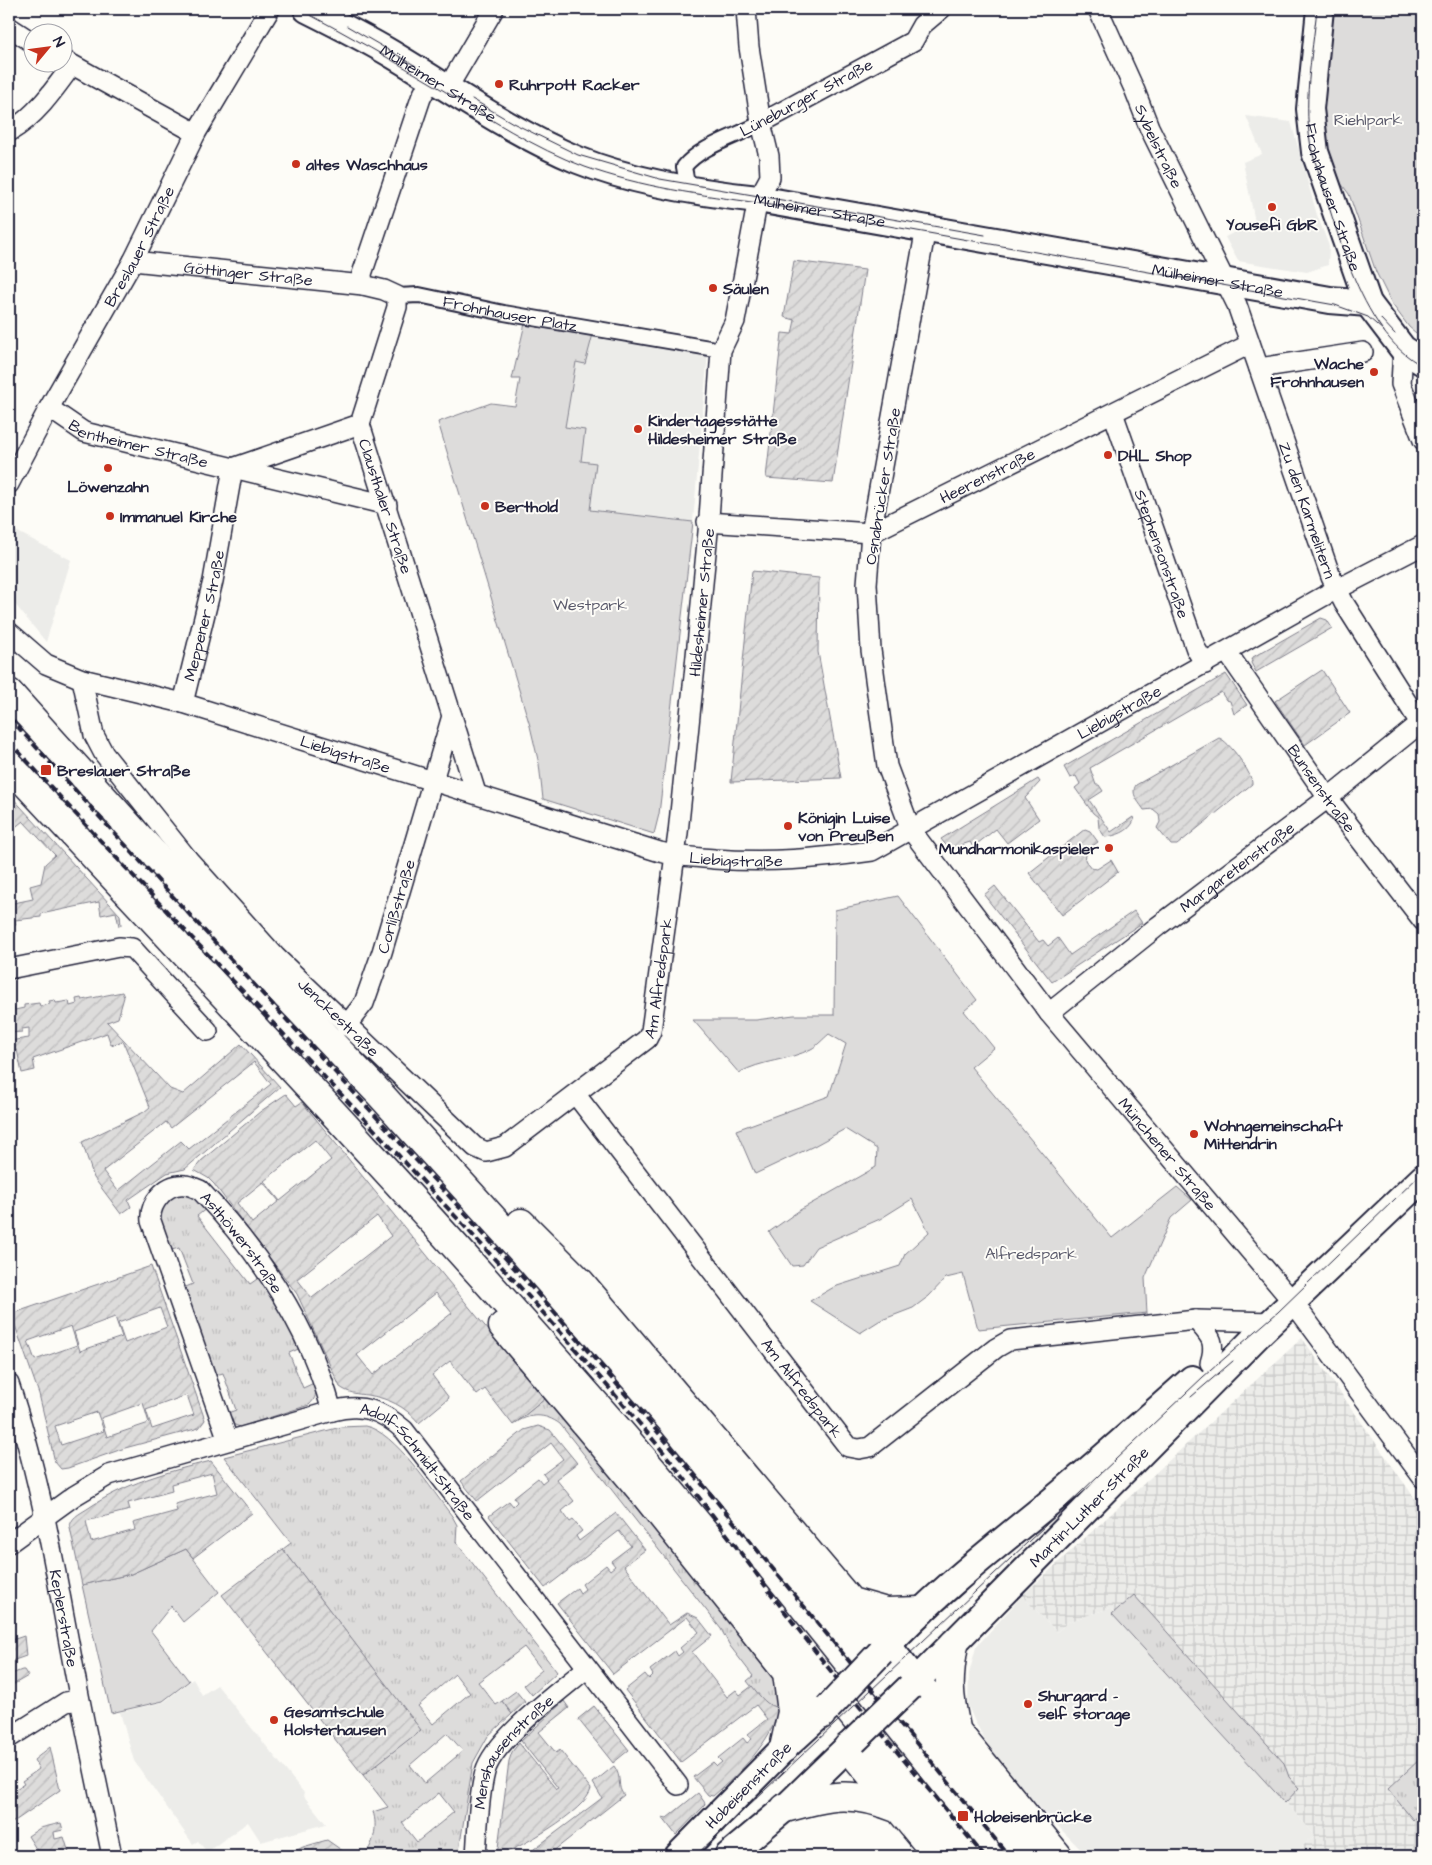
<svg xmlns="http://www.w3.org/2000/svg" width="1432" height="1865" font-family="'Architects Daughter',sans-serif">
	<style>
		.built { fill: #ecece9 }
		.industrial { fill: url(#industrial-grid) }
		.grass { fill: url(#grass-tufts); stroke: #807f8b; fill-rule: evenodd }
		.park { fill: #dddcdb; stroke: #807f8b }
		.garden { fill: url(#garden-furrows); stroke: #807f8b; fill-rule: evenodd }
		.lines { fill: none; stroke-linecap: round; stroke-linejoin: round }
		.pedestrian-casing { stroke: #22223b; stroke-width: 18 }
		.minor-casing { stroke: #22223b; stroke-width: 22 }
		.secondary-casing { stroke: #22223b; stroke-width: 30 }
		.motorway-casing { stroke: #22223b; stroke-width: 31 }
		.pedestrian { stroke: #fdfcf7; stroke-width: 14 }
		.minor { stroke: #fdfcf7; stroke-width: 19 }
		.secondary { stroke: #fdfcf7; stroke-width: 26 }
		.motorway { stroke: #fdfcf7; stroke-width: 28 }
		.tram { stroke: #22223b; stroke-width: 1 }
		.rail { stroke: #22223b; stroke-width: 4; stroke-dasharray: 8 4; stroke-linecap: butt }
		.secondary-bridge-casing { stroke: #22223b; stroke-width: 30; stroke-linecap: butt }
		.secondary-bridge { stroke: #fdfcf7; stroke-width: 26 }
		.poi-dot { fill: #c8321e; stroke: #fdfcf7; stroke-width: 2 }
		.labels { text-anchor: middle; stroke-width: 4; stroke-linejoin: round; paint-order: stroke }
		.street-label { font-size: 16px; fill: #22223b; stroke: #fdfcf7 }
		.poi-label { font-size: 16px; font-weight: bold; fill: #22223b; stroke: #fdfcf7; text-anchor: start }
		.park-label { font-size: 16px; fill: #5a5a6b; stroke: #fdfcf7 }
	</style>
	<defs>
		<pattern id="industrial-grid" width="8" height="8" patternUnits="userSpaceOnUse" patternTransform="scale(1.25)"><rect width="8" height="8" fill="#ecece9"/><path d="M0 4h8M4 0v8" fill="none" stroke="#cacac9"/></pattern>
		<pattern id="grass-tufts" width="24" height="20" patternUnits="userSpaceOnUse" patternTransform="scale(1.25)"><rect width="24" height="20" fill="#dddcdb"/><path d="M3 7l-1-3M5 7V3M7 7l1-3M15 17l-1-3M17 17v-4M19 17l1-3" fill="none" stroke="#bdbcbd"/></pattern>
		<pattern id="garden-furrows" width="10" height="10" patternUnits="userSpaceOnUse" patternTransform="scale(1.25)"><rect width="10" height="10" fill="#dddcdb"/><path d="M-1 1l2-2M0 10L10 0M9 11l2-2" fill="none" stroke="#bdbcbd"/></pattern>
	</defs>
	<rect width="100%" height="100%" fill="#fdfcf7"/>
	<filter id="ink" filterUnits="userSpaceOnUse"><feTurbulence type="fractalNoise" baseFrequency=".02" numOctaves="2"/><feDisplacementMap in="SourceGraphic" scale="10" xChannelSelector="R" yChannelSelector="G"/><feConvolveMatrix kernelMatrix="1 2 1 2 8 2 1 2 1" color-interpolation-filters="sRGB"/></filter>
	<g filter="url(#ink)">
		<path class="built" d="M1246,116L1291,122L1317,215L1329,246L1328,265L1307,272L1238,261L1225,237L1255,222L1243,162L1262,154Z
			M593,334L708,352L693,522L589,510L595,463L581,461L565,427L576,362L587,351Z
			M12,529L71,560L46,642L9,597V537Z
			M1022,1596L1057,1632L1068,1622L1110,1608L1315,1835L1292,1856H1087L1023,1790L990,1748L975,1722L968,1706L969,1674L976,1647Z
			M193,1679L202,1695L217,1685L304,1793L303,1795L326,1824L261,1842L248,1822L207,1852L198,1841L193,1844L134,1761L120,1712L164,1702Z"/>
		<path class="industrial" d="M1302,1338L1423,1510V1856H1292L1315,1835L1110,1608L1068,1622L1057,1632L1022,1596Z"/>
		<path class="grass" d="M192,1193L207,1208L197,1216L250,1284L260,1277L274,1296L301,1348L289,1353L303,1388L314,1383C317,1394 316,1398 309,1405L240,1427L227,1422L225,1414L236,1410L223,1373L212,1376L181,1289L193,1284L179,1248L168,1251L158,1209L168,1195Z
			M546,1398L614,1478L766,1665L774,1681L780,1708C765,1707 756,1692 747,1681L753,1676L730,1646L721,1629L560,1424C545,1413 529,1413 514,1424Z
			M365,1426C395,1431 433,1492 452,1516L457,1525L456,1542L557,1672L532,1695L524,1685L542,1670L524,1647L478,1682L496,1705L502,1701L512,1714L488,1736L473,1763L458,1856H436L431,1851L425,1856H362C374,1848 378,1825 373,1812L388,1807L363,1775L420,1730L283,1549L291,1543L224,1457L341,1427ZM455,1674L470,1693L433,1724L418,1706ZM447,1733L463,1751L425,1783L410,1765ZM439,1793L454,1812L417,1842L402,1823Z
			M1134,1595L1284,1763L1289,1777L1299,1788L1285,1803L1112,1614Z
			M1420,1759L1423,1809L1413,1820L1388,1789Z"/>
		<path class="park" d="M1322,9H1423V339L1409,327L1392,304L1376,272L1349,194L1316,150Z
			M526,319L593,334L585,364L576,362L565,427L585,430L581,461L596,463L590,510L693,522L659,814L654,834L543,799L539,764L530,726L438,422L491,403L515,406L520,379H512Z
			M898,896L977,1000L964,1011L994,1048L971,1067L1112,1238L1177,1187L1192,1200L1171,1218L1145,1278L1147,1313L978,1329L963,1274L946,1278L929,1296L913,1308L879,1321L860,1333L810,1301L834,1287L900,1266L905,1254L929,1232L912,1199L880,1219L816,1247L803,1265L792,1266L769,1232L800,1210L876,1167L877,1149L845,1129L814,1146L755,1174L736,1130L829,1096L846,1044L829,1034C823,1039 817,1046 811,1049C788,1061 761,1060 739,1073L693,1020H756L794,1015H834L835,910Z
			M186,1549L219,1592L183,1622L171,1606L151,1631L189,1681L163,1701L111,1713L82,1585L131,1574Z"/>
		<path class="garden" d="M794,261L865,270L833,483L766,478L782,333L792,334L795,320L784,317Z
			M752,571L819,578L818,652L841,778L731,782Z
			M1321,618L1327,620L1332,628L1256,672L1251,663L1253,657Z
			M1322,670L1350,713L1305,745L1275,701Z
			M1226,674L1247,705L1234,714L1230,701L1226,700L1221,692L1090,768L1096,785H1099L1103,791L1089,800L1111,832L1133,817L1134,820C1130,832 1115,836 1105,837L1099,828L1098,817L1093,813L1075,788L1080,784L1076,776L1070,778L1064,767Z
			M1219,738C1228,740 1253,774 1252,784L1177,845H1171L1157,828L1160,822L1159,814L1153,809L1144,810C1139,802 1130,794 1136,785Z
			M1038,779L1040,782L1025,798L1039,819L1007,843L996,829L973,847L970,842L949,849L941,839Z
			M9,794L120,915L121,925L119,926L116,912L101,915L99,902L41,914V917L15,920L16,925L9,927V904L33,899L30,886L41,883L45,864L55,855L23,821L13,829L9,825Z
			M1085,829L1090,831L1098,842L1087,850L1085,860L1091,868L1097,869L1111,860L1118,872L1062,915L1029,873Z
			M995,886L1039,942L1043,940L1048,946L1058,938L1070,955L1134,911L1142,923L1052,982L984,895Z
			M122,992L124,997L118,1018L107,1022L170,1089L183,1094L241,1044L280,1087L185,1169L167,1173L128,1200L131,1207L121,1214L94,1178L82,1142L144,1112L150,1107L123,1041L111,1045L107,1033L33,1059L35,1070L22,1073L17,1050L9,1053V1041L29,1038V1028L22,1029V1032L9,1033V1008L14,1007L15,1010L24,1008V1005L39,1003L40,1006L50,1004L49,1001L55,1000L56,1003L69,1001L70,1006L77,1004L76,999L81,998L82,1000ZM254,1062L271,1084L189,1149L181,1141L118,1191L103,1171L166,1122L171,1128Z
			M286,1094L296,1106L302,1102L306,1107L479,1319L546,1398L513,1425L485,1389L477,1395L450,1361L432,1375L449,1398L419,1423C405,1406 388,1398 367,1395C357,1394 348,1393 340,1387L297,1294L214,1184L208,1178L194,1170L201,1161L261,1111ZM315,1140L331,1160L280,1201L264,1181ZM263,1182L279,1201L252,1223L237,1203ZM377,1216L391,1236L312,1298L297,1279ZM436,1293L452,1313L373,1375L357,1355Z
			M151,1266L205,1420L199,1428L125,1448L68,1468L61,1469L55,1462L39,1394L11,1314ZM160,1308L167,1327L125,1343L118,1323ZM115,1317L122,1337L80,1351L74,1332ZM71,1326L77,1345L35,1360L28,1341ZM187,1395L194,1415L152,1429L146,1410ZM143,1403L149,1423L107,1437L101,1418ZM97,1412L104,1431L61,1445L55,1426Z
			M538,1426L550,1430L577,1463L556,1479L574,1501L562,1511L570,1522L573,1520L582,1531L576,1536L579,1541L616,1513L645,1550L624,1566L669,1625L687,1613L698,1618L712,1636L692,1652L727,1697L736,1690L740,1695L752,1686C760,1696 767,1707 780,1708C770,1743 741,1772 713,1796L708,1795L693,1777L713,1762L717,1766L722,1762L718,1758L743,1738L747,1743L752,1739L748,1734L767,1719L756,1705L681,1762L625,1690L645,1674L649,1679L653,1675L650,1670L675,1651L678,1656L683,1652L680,1648L699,1632L687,1617L613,1674L557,1603L577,1588L580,1593L585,1589L582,1584L606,1565L610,1570L615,1566L611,1561L631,1546L619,1531L545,1588L489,1516L509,1501L513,1506L517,1502L514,1497L538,1478L542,1483L547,1479L543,1474L563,1459L551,1443L477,1501L461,1481L524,1430Z
			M211,1461L252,1513L193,1558L186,1549L131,1574L82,1585L70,1528C70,1518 79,1514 87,1509C125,1483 166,1472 211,1461ZM212,1473L217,1493L175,1504L177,1511L133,1523L135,1530L91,1542L86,1521L130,1510L128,1503L172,1491L171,1484Z
			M283,1549L421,1730L363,1775L222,1595Z
			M24,1636L26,1656L9,1662V1641Z
			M22,1670H24L28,1676L9,1687V1675Z
			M516,1691L525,1702L512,1714L502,1701Z
			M564,1701L569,1708L539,1732L556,1753L560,1750L591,1789C586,1811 518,1849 497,1856L509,1761L512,1752L519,1743L556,1789L558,1788L521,1741Z
			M594,1706L629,1750L613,1763L578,1719Z
			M50,1747L60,1790L9,1825V1793L24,1784L22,1781L39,1769L34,1760Z
			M614,1766C623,1778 616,1787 624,1795L547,1856H535L532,1852L534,1849L602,1798L593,1783Z
			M698,1793L705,1803L704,1806L676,1835L662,1817L667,1818Z
			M61,1823L63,1830L54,1832L55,1839L64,1837L70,1856H32L38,1852L28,1836L40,1828Z
			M327,1840L350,1856H285L303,1847Z"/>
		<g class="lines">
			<defs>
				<g id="pedestrian">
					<path d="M688,189L684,167C700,146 738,136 761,123"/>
					<path id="s1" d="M397,296L419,295L504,313L721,350"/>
				</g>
				<g id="minor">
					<path id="s2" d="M1098,9L1135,91L1149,127L1237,305L1331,577L1344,603L1420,723"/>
					<path d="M9,27L32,42"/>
					<path d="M62,59L196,133"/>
					<path d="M447,89L494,9"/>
					<path d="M761,123L913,41L922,25L941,9"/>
					<path d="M9,132C36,116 54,90 72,65"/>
					<path id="s3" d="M926,228L871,533L867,584L871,650L887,766L911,830L1049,1013L1293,1302L1423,1478"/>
					<path id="s4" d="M133,261L363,285"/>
					<path d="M1403,349L1401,384L1423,440"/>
					<path d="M1259,368L1363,352"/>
					<path id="s5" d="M49,408L84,432L387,505"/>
					<path id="s6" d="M1113,413L1196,649L1205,664"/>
					<path d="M233,468L360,424"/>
					<path id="s7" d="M9,484L49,408L133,261L196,133L270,9"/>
					<path id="s8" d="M707,522L871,533L1250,344"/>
					<path id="s9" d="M9,632L46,664L82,679L183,703L660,852C678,857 696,857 714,859C770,863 816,859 872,851L1324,596L1423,545"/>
					<path id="s10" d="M1227,652L1328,798L1423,921"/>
					<path d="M82,679L94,735L104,754L187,858L180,864"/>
					<path id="s11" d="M183,703L213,581L233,468"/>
					<path d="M452,716L476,793"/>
					<path id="s12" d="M187,858L276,957L475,1147L486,1152L505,1147L647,1039L651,1031L678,833L695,666L708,532L721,350L735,321L758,199L770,177L769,156L761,123L749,47L746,9"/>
					<path d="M9,969L119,947L132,948L208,1031"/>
					<path id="s13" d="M1049,1013L1158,926L1328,798L1423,721"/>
					<path id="s14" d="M346,1026L364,1003L382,952L452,716L360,424L397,307V296L384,290L363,285L362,274L421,98L431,78"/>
					<path id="s15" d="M576,1095L848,1447L859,1449L870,1447L996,1348L1010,1340L1196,1320L1273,1322"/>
					<path d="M1196,1320C1210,1336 1217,1341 1210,1363"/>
					<path id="s16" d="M9,1384C40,1475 55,1569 73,1664C85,1728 99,1792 112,1856"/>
					<path id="s17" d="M228,1440L151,1221C149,1204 165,1183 185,1185C189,1185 195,1188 200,1190C260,1253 309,1327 332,1411"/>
					<path id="s18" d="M9,1543L74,1496L109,1475L332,1411C362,1403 381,1410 404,1430L678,1785"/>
					<path d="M9,1738L66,1702L79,1700"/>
					<path id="s19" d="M476,1856C478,1829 478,1799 485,1772C494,1739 560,1691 587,1668"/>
				</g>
				<g id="secondary">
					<path id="s20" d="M307,9C335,23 363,37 390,53C452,90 511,132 578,160C630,181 702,193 758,199L1330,300L1368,303"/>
					<path id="s21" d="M1320,9L1310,109L1315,152L1368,303L1403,349L1423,362"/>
					<path d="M887,1645L916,1681"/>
					<path d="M881,1652C935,1593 999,1544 1060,1494C1105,1457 1148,1418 1192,1379"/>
					<path id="s22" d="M910,1687L1260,1333L1423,1178"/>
					<path id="s23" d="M678,1856L784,1748L828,1708"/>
					<path d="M728,1856L785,1808L854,1741"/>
				</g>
				<path id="motorway" d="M9,693L200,905L379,1093L525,1254L669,1418L1028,1856
					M9,765C214,985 422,1204 620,1432C739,1570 851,1714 966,1856
					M521,1223L581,1283L887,1645
					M503,1326L646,1496L821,1715
					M851,1602L886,1612L921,1611
					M954,1644C948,1679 948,1693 956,1728
					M916,1681L1058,1856
					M848,1747L938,1856
					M784,1748L792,1712L787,1673
					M785,1808C832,1795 852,1790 899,1809"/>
			</defs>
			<use href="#pedestrian" class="pedestrian-casing"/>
			<use href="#minor" class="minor-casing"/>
			<use href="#secondary" class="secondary-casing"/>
			<use href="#motorway" class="motorway-casing"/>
			<use href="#pedestrian" class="pedestrian"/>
			<use href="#minor" class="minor"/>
			<use href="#secondary" class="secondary"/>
			<use href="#motorway" class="motorway"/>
			<path class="tram" d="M299,9C347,34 394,61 441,89C487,117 534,148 585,167C641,187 701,195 759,203L1335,305L1368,317L1384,331
				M1317,9C1312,56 1302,105 1312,152C1334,217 1358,334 1423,366
				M347,26L416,66
				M472,99L513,123L578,155L660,179L985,235
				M1381,319L1395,334
				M1191,1397L1233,1361
				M695,1856L1203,1377L1278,1312L1423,1172"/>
			<path class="rail" d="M9,717C170,896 336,1071 498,1250C676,1446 841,1652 1009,1856
				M9,741C222,977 451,1198 655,1442C709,1507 757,1577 809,1643C865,1716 926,1785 984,1856"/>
			<defs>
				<path id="secondary-bridge" d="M828,1708L881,1652
					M854,1741L910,1687"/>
			</defs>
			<use href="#secondary-bridge" class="secondary-bridge-casing"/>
			<use href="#secondary-bridge" class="secondary-bridge"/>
		</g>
	</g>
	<g class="poi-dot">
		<circle cx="499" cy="84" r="5"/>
		<circle cx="296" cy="164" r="5"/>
		<circle cx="1272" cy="207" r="5"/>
		<circle cx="713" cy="288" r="5"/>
		<circle cx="1374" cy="372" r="5"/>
		<circle cx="638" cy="429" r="5"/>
		<circle cx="1108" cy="455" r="5"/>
		<circle cx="108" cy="468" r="5"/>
		<circle cx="485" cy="506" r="5"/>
		<circle cx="110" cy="516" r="5"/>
		<rect x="40" y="764" width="12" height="12" rx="2.5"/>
		<circle cx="788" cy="826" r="5"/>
		<circle cx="1109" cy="848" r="5"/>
		<circle cx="1194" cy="1134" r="5"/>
		<circle cx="1028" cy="1704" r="5"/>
		<circle cx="274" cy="1720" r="5"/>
		<rect x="957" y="1810" width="12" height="12" rx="2.5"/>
	</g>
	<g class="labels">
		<g class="street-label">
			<text dy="6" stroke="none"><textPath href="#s20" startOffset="151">Mülheimer Straße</textPath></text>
			<text transform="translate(806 97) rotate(-28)" y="6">Lüneburger Straße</text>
			<text dy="6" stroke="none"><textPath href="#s2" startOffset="150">Sybelstraße</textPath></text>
			<text dy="6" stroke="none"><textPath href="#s21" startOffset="192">Frohnhauser Straße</textPath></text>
			<text dy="6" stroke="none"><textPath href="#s20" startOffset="558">Mülheimer Straße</textPath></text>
			<text dy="6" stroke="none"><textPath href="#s7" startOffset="271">Breslauer Straße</textPath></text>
			<text dy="6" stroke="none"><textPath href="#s4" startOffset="116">Göttinger Straße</textPath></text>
			<text dy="6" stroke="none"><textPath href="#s20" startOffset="962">Mülheimer Straße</textPath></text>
			<text dy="6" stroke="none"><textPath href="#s1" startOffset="115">Frohnhauser Platz</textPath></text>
			<text dy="6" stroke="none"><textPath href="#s5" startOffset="98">Bentheimer Straße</textPath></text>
			<text dy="6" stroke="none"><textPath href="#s8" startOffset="294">Heerenstraße</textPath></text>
			<text transform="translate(882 486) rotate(-81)" y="6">Osnabrücker Straße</text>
			<text transform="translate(386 506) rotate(72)" y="6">Clausthaler Straße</text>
			<text dy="6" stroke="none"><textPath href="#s2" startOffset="544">Zu den Karmelitern</textPath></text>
			<text dy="6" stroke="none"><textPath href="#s6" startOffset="149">Stephensonstraße</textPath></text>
			<text dy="6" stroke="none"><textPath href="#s12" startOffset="1059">Hildesheimer Straße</textPath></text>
			<text dy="6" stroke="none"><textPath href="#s11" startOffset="90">Meppener Straße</textPath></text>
			<text dy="6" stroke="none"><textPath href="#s9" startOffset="1188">Liebigstraße</textPath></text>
			<text dy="6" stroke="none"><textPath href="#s9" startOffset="362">Liebigstraße</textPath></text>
			<text dy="6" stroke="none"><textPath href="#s10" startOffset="166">Bunsenstraße</textPath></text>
			<text dy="6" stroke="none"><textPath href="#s9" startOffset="768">Liebigstraße</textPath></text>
			<text dy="6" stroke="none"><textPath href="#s13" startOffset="238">Margaretenstraße</textPath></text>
			<text dy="6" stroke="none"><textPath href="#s14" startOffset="131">Corlißstraße</textPath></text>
			<text dy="6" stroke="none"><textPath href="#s12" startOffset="681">Am Alfredspark</textPath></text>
			<text dy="6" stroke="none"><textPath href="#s12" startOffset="220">Jenckestraße</textPath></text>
			<text dy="6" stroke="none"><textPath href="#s3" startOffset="1026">Münchener Straße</textPath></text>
			<text dy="6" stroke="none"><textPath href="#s17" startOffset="371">Asthöwerstraße</textPath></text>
			<text dy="6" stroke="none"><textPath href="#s15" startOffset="370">Am Alfredspark</textPath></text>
			<text dy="6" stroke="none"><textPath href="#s18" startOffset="462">Adolf-Schmidt-Straße</textPath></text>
			<text dy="6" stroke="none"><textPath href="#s22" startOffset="254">Martin-Luther-Straße</textPath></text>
			<text dy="6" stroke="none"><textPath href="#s16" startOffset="241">Keplerstraße</textPath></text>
			<text dy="6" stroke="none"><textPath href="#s19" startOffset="116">Menshausenstraße</textPath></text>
			<text dy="6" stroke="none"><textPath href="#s23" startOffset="100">Hobeisenstraße</textPath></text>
		</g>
		<g class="poi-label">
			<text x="509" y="90">Ruhrpott Racker</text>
			<text x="306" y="170">altes Waschhaus</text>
			<text x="1272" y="230" text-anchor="middle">Yousefi GbR</text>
			<text x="723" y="294">Säulen</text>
			<text x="1364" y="369" text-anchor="end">Wache<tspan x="1364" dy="18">Frohnhausen</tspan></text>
			<text x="648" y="426">Kindertagesstätte<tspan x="648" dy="18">Hildesheimer Straße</tspan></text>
			<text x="1118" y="461">DHL Shop</text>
			<text x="108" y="492" text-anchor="middle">Löwenzahn</text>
			<text x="495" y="512">Berthold</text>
			<text x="120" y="522">Immanuel Kirche</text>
			<text x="57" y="776">Breslauer Straße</text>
			<text x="798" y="823">Königin Luise<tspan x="798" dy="18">von Preußen</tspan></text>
			<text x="1099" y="854" text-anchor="end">Mundharmonikaspieler</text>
			<text x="1204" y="1131">Wohngemeinschaft<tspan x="1204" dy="18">Mittendrin</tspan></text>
			<text x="1038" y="1701">Shurgard -<tspan x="1038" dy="18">self storage</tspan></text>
			<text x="284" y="1717">Gesamtschule<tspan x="284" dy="18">Holsterhausen</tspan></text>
			<text x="974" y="1822">Hobeisenbrücke</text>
		</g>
		<g class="park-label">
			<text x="1368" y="125">Riehlpark</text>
			<text x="590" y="610">Westpark</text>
			<text x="1031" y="1259">Alfredspark</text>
		</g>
	</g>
	<rect width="1432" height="1865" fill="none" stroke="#fdfcf7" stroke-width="30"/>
	<rect x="15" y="15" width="1402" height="1835" fill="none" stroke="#22223b" stroke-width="2" filter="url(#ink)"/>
	<g transform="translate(48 48) rotate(61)"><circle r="24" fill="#fdfcf7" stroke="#a5a5ac"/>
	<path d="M0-4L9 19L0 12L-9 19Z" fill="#c8321e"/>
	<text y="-8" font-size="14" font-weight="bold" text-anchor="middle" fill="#22223b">N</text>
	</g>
</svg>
